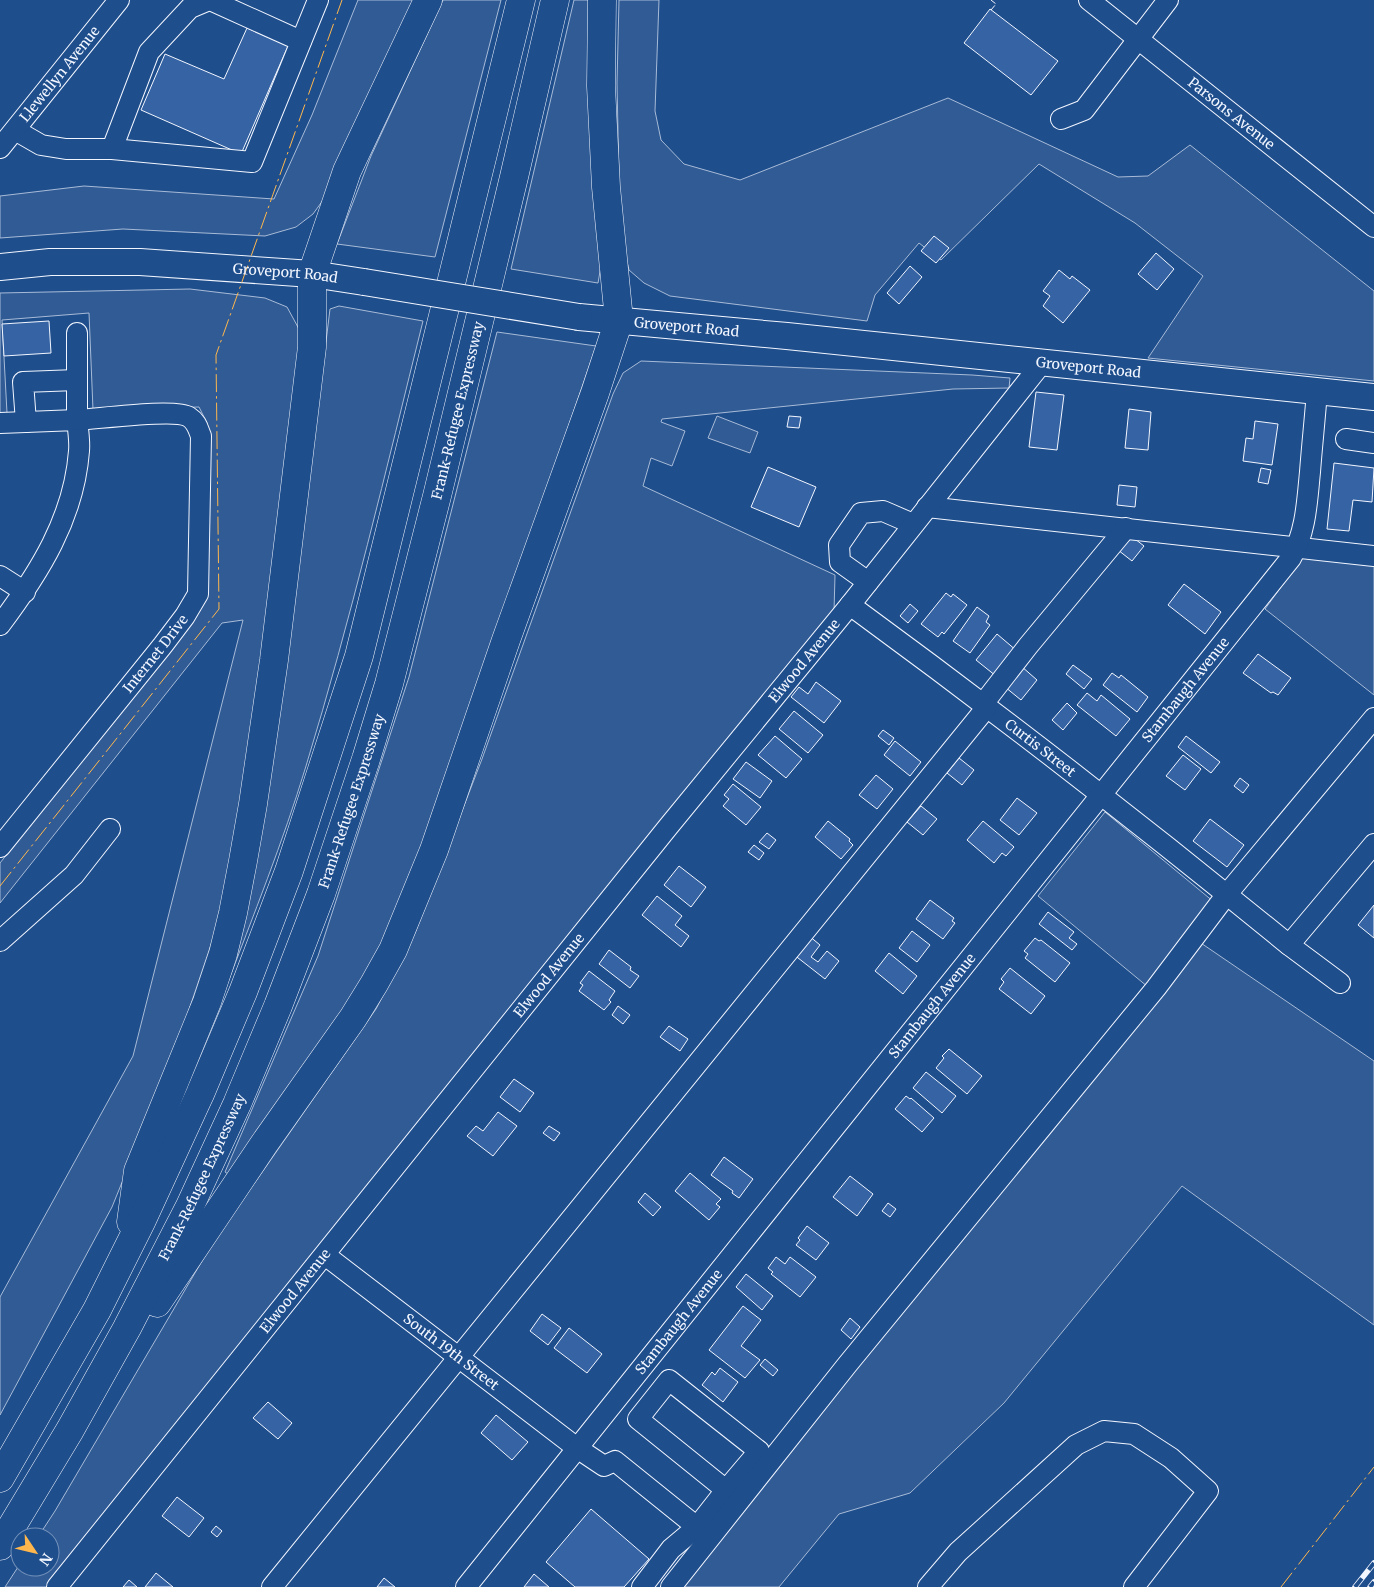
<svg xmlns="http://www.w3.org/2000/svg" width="1374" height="1587" font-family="Merriweather,serif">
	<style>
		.green { fill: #305b95; stroke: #a8bbd7 }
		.building { fill: #3563a3; stroke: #f2f6ff }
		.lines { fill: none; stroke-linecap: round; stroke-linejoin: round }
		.minor-casing { stroke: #f2f6ff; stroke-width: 22 }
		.major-casing { stroke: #f2f6ff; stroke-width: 28 }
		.highway-casing { stroke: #f2f6ff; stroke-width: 29 }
		.minor { stroke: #1f4e8c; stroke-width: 20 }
		.major { stroke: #1f4e8c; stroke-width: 26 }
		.highway { stroke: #1f4e8c; stroke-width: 28 }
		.rail-casing { stroke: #f2f6ff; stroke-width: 5.5 }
		.rail { stroke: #1f4e8c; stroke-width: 4; stroke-dasharray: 11; stroke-linecap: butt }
		.major-bridge-casing { stroke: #f2f6ff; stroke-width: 28; stroke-linecap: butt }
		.major-bridge { stroke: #1f4e8c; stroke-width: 26 }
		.fence { stroke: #f2f6ff; stroke-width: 1; stroke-dasharray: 6 2.5; stroke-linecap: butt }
		.power { stroke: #ffb74d; stroke-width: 1; stroke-dasharray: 18 4 2.5 4; stroke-linecap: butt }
		.labels { text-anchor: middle; stroke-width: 4; stroke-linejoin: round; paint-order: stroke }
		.street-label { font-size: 14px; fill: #f2f6ff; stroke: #1f4e8c }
	</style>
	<rect width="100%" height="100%" fill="#1f4e8c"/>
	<path class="green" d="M358,0H415L331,189L313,214L296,227L265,236L123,229L0,238V196L84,186L274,199L312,115Z
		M443,0H501L435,257L337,244L371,156Z
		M574,0H595L602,260L598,283L511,269Z
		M619,0H659L655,111L661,140L684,164L740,180L948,98L1118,177L1148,176L1190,145L1374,291V381L1148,358L1203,276L1135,223L1039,164L941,260L919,243L875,295L867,321L670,296L644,283L629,270L620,233L617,83Z
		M190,289L265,298L287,307L305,340L248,783L223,909L173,1057L112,1207L0,1415V1297L133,1056L243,620L222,623L0,903V863L187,629L203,596L207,423L199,407L93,410L89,313L2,320L7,413H0V293Z
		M339,306L423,321C386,470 351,619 306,766C283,842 253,916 225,990L307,497L330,309Z
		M497,332L596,346L444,790L388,934L341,1016L231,1176L225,1172L318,956L409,677Z
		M641,361L972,375L1010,378L1009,388L953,389L662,419L661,422L685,431L672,466L651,458L643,486L835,575L834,612L48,1587H5L20,1564V1567H50V1537H38L55,1511L212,1244L376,1009L415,933L482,759L613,394L623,373Z
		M717,416L758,432L750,453L708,438Z
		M1303,557L1374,564V695L1265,609Z
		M1105,812L1220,907L1195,939L1374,1061V1325L1182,1186L1004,1403L910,1493L839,1514L779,1587H673L1148,987L1038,896Z"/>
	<path class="building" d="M990,9L1058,61L1031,95L964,43Z
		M247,28L288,46L241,154L141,110L165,54L224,79Z
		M934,236L949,248L936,263L921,251Z
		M1156,253L1174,269L1157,290L1138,274Z
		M910,266L922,277L899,304L887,293Z
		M1059,270L1070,279L1072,276L1090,290L1063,323L1043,306L1050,296L1043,291Z
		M49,321L51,353L4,356L2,324Z
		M1036,392L1064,395L1057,450L1029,447Z
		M1129,409L1151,412L1148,450L1125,448Z
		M789,416L801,417L799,428L787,427Z
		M1255,421L1278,424L1272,465L1243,461L1246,438L1253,439Z
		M1334,463L1374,468L1372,502L1353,500L1349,531L1327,529Z
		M768,467L816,487L799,527L751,507Z
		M1261,468L1271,470L1268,484L1258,482Z
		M1119,485L1137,487L1135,507L1117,505Z
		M1130,535L1144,546L1132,561L1118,550Z
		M1184,584L1221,612L1205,634L1168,605Z
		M946,593L951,597L953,594L967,605L944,634L942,632L938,637L921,624Z
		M910,604L918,611L908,623L900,616Z
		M977,607L989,616L986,622L990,625L970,653L953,641Z
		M997,634L1017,651L996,676L976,660Z
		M1258,654L1291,678L1278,695L1273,692L1271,693L1243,673Z
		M1073,665L1092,679L1084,689L1066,674Z
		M1021,666L1037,680L1021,700L1005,687Z
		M1112,673L1119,678L1121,675L1148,697L1137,712L1103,685Z
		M816,682L841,701L824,723L791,697L799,687L808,694Z
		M1087,693L1097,701L1101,695L1130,719L1116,736L1077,705Z
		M1067,703L1077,713L1063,730L1052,720Z
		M794,711L823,735L808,753L779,729Z
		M883,730L894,738L889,745L878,736Z
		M775,736L802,759L786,778L758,755Z
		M1186,736L1220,762L1211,773L1178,747Z
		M895,741L921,762L910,776L884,755Z
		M1183,755L1201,769L1185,790L1166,776Z
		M959,758L974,770L962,785L947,773Z
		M746,762L772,781L760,798L733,779Z
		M876,775L893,789L877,809L859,795Z
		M1240,778L1249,785L1243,793L1234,786Z
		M733,784L761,807L746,825L723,806L729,799L724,795Z
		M1017,798L1037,813L1019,835L1000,820Z
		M921,806L937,819L923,835L907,822Z
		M1210,819L1244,845L1227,867L1193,841Z
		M828,821L850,839L849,841L853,845L841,859L815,837Z
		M983,821L1014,847L1006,856L1002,853L994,863L967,840Z
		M767,833L776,840L769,849L759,842Z
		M754,845L764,853L759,860L748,852Z
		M679,866L706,887L691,907L664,885Z
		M657,896L682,916L675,925L689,936L681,947L642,915Z
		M930,900L954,918L952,921L955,923L943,939L916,919Z
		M1374,905V938L1358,925Z
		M1048,912L1074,932L1069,938L1077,944L1072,950L1039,924Z
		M912,931L930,945L917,962L899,948Z
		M808,935L820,945L811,957L818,962L827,951L839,961L825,979L793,954Z
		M1035,938L1039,941L1041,940L1070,963L1055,982L1025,958L1028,954L1024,951Z
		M609,950L631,967L630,970L639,976L630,988L599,964Z
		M889,953L917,976L903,994L875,971Z
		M1010,968L1045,996L1031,1014L999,989L1004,982L1001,979Z
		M589,971L615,991L609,1000L611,1002L604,1010L579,991L583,985L580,983Z
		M618,1006L630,1015L623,1024L612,1015Z
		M669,1026L688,1039L680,1051L660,1037Z
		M949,1049L982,1076L967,1094L936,1068L944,1058L942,1056Z
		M926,1072L956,1096L942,1113L913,1088Z
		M514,1079L534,1093L520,1112L500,1097Z
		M906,1096L910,1099L911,1098L934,1118L922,1132L895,1109Z
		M498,1112L517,1126L493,1156L467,1136L476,1126L483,1131Z
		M549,1126L560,1133L554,1141L543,1133Z
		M724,1157L753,1179L739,1198L732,1193L733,1191L711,1175Z
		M690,1173L721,1199L716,1204L720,1207L709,1220L675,1191Z
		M850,1176L873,1194L857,1216L833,1197Z
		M645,1193L661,1207L653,1216L638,1202Z
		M888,1203L896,1209L890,1217L882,1211Z
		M807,1226L829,1243L816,1260L796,1245L800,1240L798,1238Z
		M776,1257L785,1264L790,1257L816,1277L800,1297L771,1274L773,1272L768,1268Z
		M746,1274L773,1296L762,1310L736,1287Z
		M743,1306L761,1320L741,1346L760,1360L745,1378L709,1350Z
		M542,1314L561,1328L548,1345L530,1331Z
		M850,1318L860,1327L851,1339L841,1330Z
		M569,1328L602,1354L587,1373L554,1348Z
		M765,1359L778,1370L773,1376L760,1365Z
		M720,1368L738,1382L723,1402L702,1385L712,1372L715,1375Z
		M268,1402L292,1423L278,1439L253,1418Z
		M496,1415L528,1442L512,1460L481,1433Z
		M177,1497L204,1518L189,1537L162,1516Z
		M591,1509L649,1559L624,1587H575L546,1562Z
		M216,1526L222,1531L217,1537L211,1532Z
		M156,1573L173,1587H145Z
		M534,1574L549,1587H524Z
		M384,1578L395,1587H377Z
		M129,1580L137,1587H123Z"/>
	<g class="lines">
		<defs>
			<g id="minor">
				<path d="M210,0L301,41"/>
				<path id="s1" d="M1089,0L1374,227"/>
				<path d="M1061,119L1084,110L1168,0"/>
				<path d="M15,130L41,145L66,149H112L252,162L318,0"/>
				<path id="s2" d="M0,148L119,0"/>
				<path d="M112,149L149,52L190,8L209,0"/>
				<path d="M26,422L23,382L77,380"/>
				<path d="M0,423L77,420C78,430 80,441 79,451C74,518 39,573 0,625"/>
				<path d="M1346,439L1374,443"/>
				<path d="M927,507L1374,556"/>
				<path d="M0,576L25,592"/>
				<path d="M868,582L840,562L839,545L861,513L883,511L913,524"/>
				<path id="s3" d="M850,605C999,714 1146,828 1289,945L1374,844"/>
				<path d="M983,704L1028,646L1126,528"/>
				<path id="s4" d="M0,847L163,645L185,616L198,594L201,436C198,429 197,422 189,417C175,408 98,419 77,420V333"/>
				<path d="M0,941L74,875L110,829"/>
				<path d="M1289,945L1340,983"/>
				<path id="s5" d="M325,1255L577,1448L604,1466L615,1461L697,1527"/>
				<path id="s6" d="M57,1587L668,827L850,605L1042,363"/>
				<path d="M272,1587L987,707"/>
				<path id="s7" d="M466,1587L1291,558C1306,532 1307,502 1310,472C1312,445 1315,418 1317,391"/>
				<path d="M642,1587L671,1549L697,1527L726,1490L759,1451L669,1380L638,1419L726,1490"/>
				<path d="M671,1587L847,1365L1156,988L1227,894L1374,718"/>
				<path d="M928,1587L958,1552L1076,1445L1104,1431L1134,1434L1171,1458L1208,1491L1134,1587"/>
			</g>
			<g id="major">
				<path id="s8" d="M0,267L50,262H140L312,274L364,282"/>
				<path id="s9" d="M579,317L787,336L1374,397"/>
			</g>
			<g id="highway">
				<path d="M131,1222L138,1171L207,1002L223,954L233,913L243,861L253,804L274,660L312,347V274L347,171L428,0"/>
				<path d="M157,1303L264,1144L353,1018L374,984L393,950L434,850L506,640L595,393L619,320L606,187L601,86L602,0"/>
				<path d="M0,1478L97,1310L142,1220L200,1094L243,992L289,871L359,656L521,0"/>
				<path id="s10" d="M0,1546L70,1430L127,1328L189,1208L237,1104L278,1006L321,894L366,759L389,684L437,496L514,177L555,0"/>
			</g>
		</defs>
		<use href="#minor" class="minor-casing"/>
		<use href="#major" class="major-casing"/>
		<use href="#highway" class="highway-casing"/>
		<use href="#minor" class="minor"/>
		<use href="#major" class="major"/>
		<use href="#highway" class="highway"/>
		<defs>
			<path id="rail" d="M1355,1587L1374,1563
				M1370,1587L1374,1582"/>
		</defs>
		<use href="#rail" class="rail-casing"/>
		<use href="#rail" class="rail"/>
		<defs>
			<path id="major-bridge" d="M364,282L579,317"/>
		</defs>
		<use href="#major-bridge" class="major-bridge-casing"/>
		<use href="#major-bridge" class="major-bridge"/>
		<path class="fence" d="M991,10L996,4L991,0"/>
		<path class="power" d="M0,886L219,609L216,355L342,0
			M1281,1587L1374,1467"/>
	</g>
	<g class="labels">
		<g class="street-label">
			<text dy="5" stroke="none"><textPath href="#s2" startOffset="95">Llewellyn Avenue</textPath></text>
			<text dy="5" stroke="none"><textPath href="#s1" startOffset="182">Parsons Avenue</textPath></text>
			<text dy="5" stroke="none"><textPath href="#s8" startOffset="286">Groveport Road</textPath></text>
			<text dy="5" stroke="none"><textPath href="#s9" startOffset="108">Groveport Road</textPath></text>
			<text dy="5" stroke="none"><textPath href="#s9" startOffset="512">Groveport Road</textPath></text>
			<text dy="5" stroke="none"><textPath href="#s10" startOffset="1231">Frank-Refugee Expressway</textPath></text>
			<text dy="5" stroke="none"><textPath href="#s4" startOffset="248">Internet Drive</textPath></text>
			<text dy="5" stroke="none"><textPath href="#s6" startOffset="1190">Elwood Avenue</textPath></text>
			<text dy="5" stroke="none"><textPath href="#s7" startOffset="1150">Stambaugh Avenue</textPath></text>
			<text dy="5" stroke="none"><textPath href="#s3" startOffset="238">Curtis Street</textPath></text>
			<text dy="5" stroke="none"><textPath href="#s10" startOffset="826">Frank-Refugee Expressway</textPath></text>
			<text dy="5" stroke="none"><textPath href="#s6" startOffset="785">Elwood Avenue</textPath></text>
			<text dy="5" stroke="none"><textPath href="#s7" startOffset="745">Stambaugh Avenue</textPath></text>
			<text dy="5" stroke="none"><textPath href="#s10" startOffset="421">Frank-Refugee Expressway</textPath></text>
			<text dy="5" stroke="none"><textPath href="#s6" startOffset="380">Elwood Avenue</textPath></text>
			<text dy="5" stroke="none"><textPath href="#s7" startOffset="340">Stambaugh Avenue</textPath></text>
			<text dy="5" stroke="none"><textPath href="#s5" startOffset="159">South 19th Street</textPath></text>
		</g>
	</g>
	<g transform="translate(35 1552) rotate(125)"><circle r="24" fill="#1f4e8c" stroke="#7391ba"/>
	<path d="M0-4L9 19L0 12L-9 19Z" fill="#ffb74d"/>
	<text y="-8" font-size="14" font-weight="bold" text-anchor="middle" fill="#f2f6ff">N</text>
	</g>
</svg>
